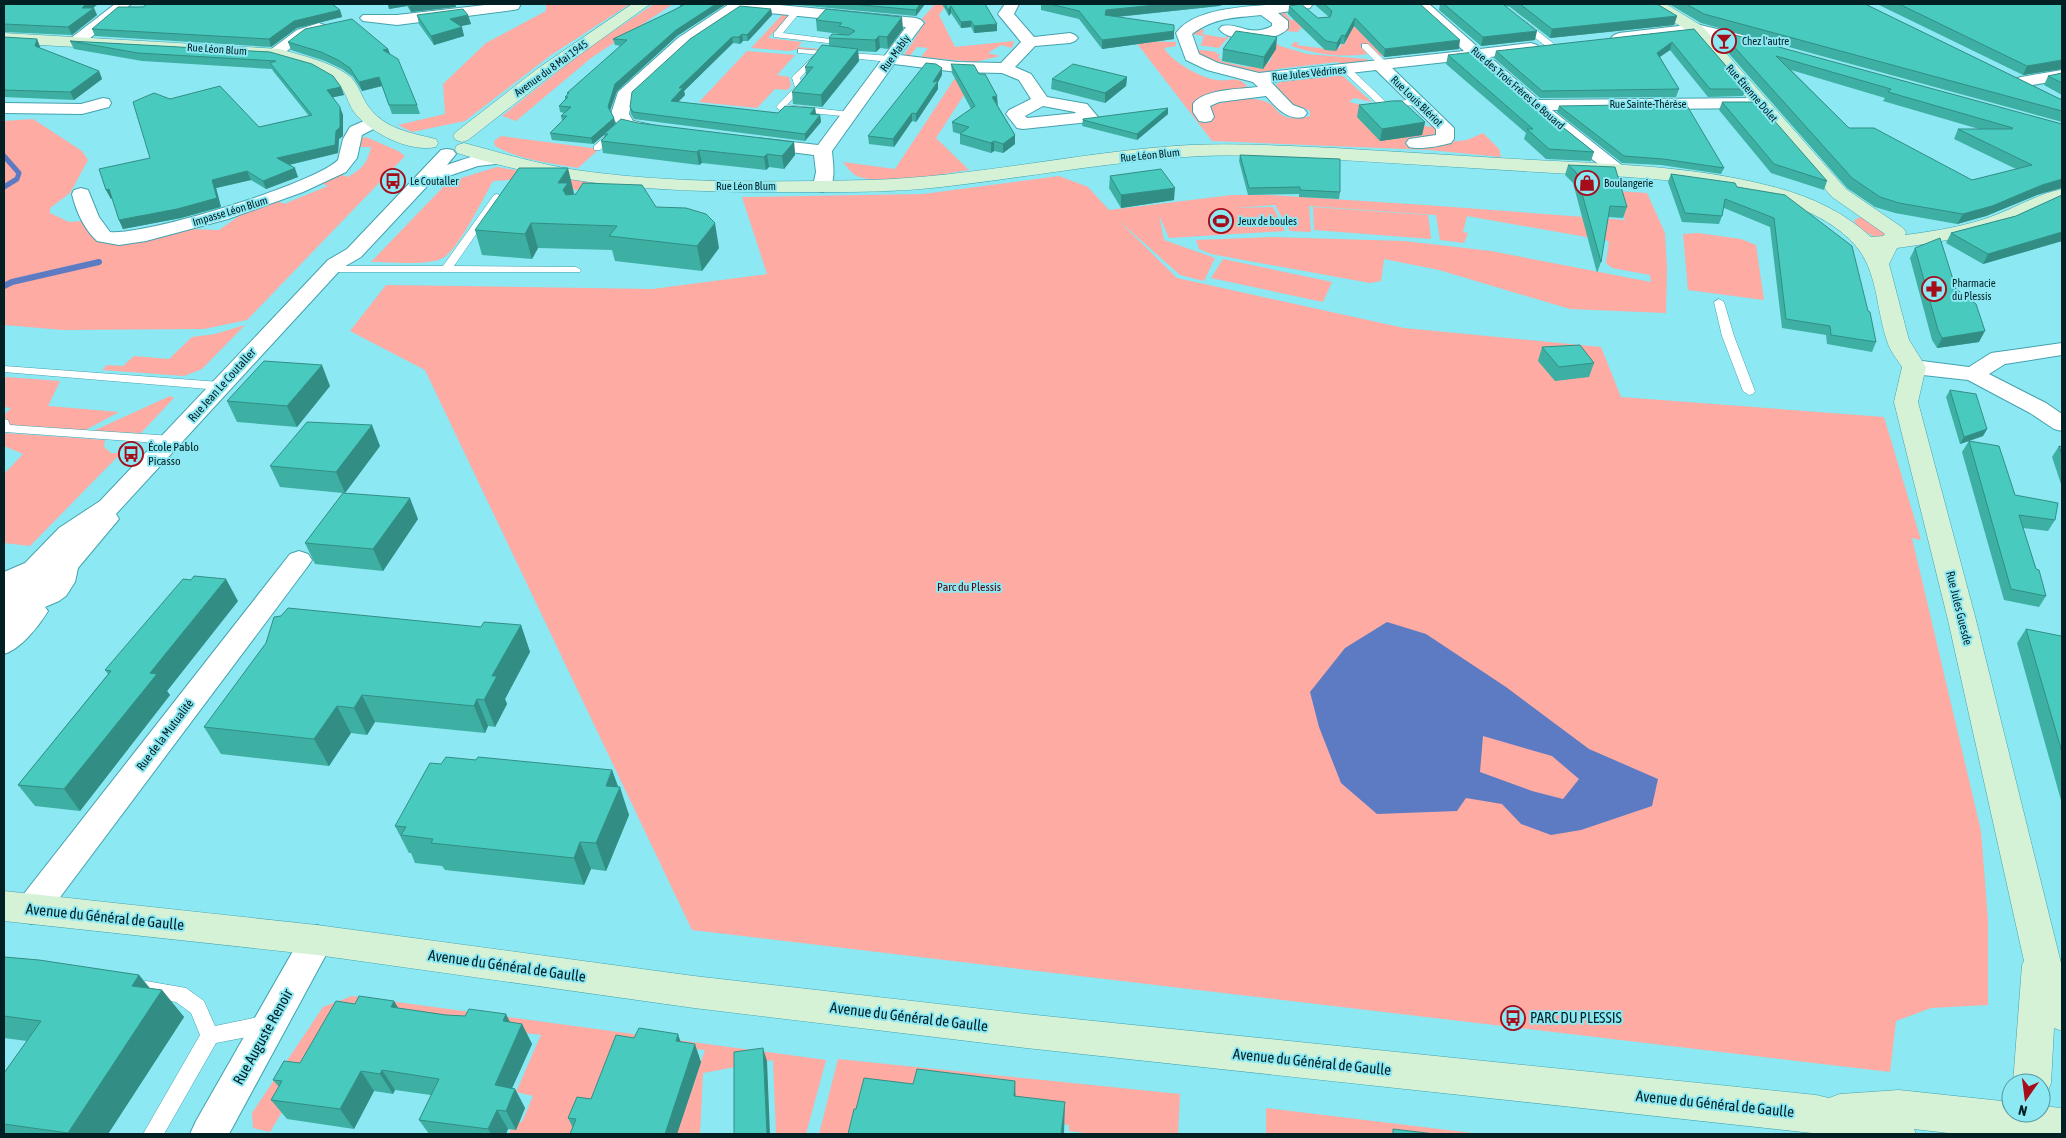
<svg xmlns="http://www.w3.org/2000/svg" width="2066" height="1138" font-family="'Asap Condensed',sans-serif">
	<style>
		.green { fill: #fdaba3 }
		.water { fill: #5d7bc2; fill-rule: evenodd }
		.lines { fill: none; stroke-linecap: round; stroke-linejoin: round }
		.stream-far1 { stroke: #5d7bc2; stroke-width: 5 }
		.stream { stroke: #5d7bc2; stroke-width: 6 }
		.lane-casing { stroke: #44a2ad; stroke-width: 1 }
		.street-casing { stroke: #44a2ad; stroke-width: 2 }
		.secondary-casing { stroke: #44a2ad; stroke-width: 1 }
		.lane { fill: #fff; fill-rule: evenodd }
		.street { fill: #fff; fill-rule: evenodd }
		.secondary { fill: #d5f2d7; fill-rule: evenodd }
		.wall { fill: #3eafa3; fill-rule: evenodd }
		.shaded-wall { fill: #328e85 }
		.building { fill: #48cbbe; stroke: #328e85; fill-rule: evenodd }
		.labels { text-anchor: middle; stroke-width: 4; stroke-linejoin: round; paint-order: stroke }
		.far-poi-label { font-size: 11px; fill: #022023; stroke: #8ce8f3; text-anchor: start }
		.far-street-label { font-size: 11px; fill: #022023; stroke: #8ce8f3 }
		.street-label { font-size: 12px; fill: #022023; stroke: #8ce8f3 }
		.poi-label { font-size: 12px; fill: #022023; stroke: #8ce8f3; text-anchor: start }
		.park-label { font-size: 12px; fill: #570107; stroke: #8ce8f3 }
		.near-street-label { font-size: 15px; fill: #022023; stroke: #8ce8f3 }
		.near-poi-label { font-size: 15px; fill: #022023; stroke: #8ce8f3; text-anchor: start }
	</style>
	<rect width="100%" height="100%" fill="#8ce8f3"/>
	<path class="green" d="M546,4H630L551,55L465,121L412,132L398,125L445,114L443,84L486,43L546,11Z
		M654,4H673L591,58L516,121L502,116L585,50Z
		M935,4H947L939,15L955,47L1014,41L1012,48L1001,45L988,53L1000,56L975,62L921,57L928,48L917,47L909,57L904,55L926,21L921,20Z
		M1279,11H1306L1285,13L1291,20L1313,18L1357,20L1392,54L1379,56L1367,44L1360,45L1367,54C1342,58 1314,54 1291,46L1294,42H1298L1297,45L1333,50L1335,47L1340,48L1341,44H1345L1347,39L1300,28L1298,32L1286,31L1288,22L1279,14Z
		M781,14L787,15L788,17L768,38L802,42L798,47L840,51L798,49L789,51L751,48L781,16Z
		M1201,29L1204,30L1202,34L1225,38L1228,34L1230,35L1219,48L1190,44L1201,45L1204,36L1192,34Z
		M1232,36L1269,38L1280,46L1307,54L1367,59L1370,62L1342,66L1338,62L1276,69L1279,74C1254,77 1208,69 1193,49L1217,52L1216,54H1220L1218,58L1222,59L1220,61L1247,67L1269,62L1272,57L1227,45Z
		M1135,41L1176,42V46L1164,48C1172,62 1201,78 1217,80C1230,82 1237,75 1247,86L1244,90L1209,97L1204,122H1211L1210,117L1212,106C1228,99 1251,96 1267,102C1274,105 1277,112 1282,115C1290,120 1301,118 1310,116V111C1304,107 1296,107 1290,104C1284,100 1277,90 1276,84L1286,80L1336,74L1344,77L1372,102L1354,98L1349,102L1380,109L1404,107L1427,127L1434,126L1437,130L1436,135L1412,146L1467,140L1483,133L1499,149L1501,157L1429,150L1212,141Z
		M747,51L795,55L777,75L789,77L791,86L787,90L775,89L757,108L699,102Z
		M959,72L977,75L936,138L969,170C940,174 884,187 857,176C852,174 847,167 843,162L895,169Z
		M33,119L82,151L88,160L70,193L50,208V213L69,222L83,221L97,239L187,229L219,230L245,212L275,199L284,204L328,186L319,182L337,173L348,177C363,168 367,164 371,147H356L359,139L366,137L398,151L405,156L247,320L204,329L63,330L4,325V121Z
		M501,136L599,149L578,168C550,163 520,160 495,146L494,141Z
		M497,167L591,183L584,191L509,180L493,181C483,198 459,249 443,258C429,266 387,262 371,262L448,182Z
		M1059,176L1088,187L1109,210L1232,195H1269L1425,205L1625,220L1616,191L1647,193L1665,233L1667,269L1666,313L1570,309L1439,270L1384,259L1381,281L1370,283L1211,254L1199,249L1196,240L1272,237L1404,241L1491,251L1651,282L1650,275L1612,268L1606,263L1609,241L1467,216L1463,232L1468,233L1464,243L1440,240L1436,215L1309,206L1311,232L1290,231L1275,205L1233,208L1273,207L1285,231L1169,238L1159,215L1164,240L1215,258L1204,281L1180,275L1117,219L1177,278L1404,328L1601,347L1621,397L1884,417L1921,540L1912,538L1981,831L1988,920V1005L1931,1008L1896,1021L1890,1072L692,930L425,370L350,331L386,285L652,289L767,274L742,197L923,194Z
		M1313,207L1428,215L1431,239L1314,230Z
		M1863,216L1889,234L1877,238C1869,233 1857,230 1854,220Z
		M1698,233L1741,239L1756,245L1764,300L1688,290L1683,234Z
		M1223,259L1332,282L1323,302L1211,278Z
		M245,325L202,369L184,376L102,370L107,365L123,366L134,356L169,359L192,337L215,334Z
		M7,377L60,381L48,406L119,412L80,433L5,428L4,430V415L11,408L4,407V378Z
		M170,396L174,398L141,433L93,431Z
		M4,433L105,440L104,447L111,453H121L30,546L4,543V474L23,454L4,446Z
		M352,996L826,1060L806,1134H776L773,1060L703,1073L700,1134H676L705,1050L621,1042L575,1134H509L514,1121L522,1122L533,1096L516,1092L541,1035L344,1009L270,1132L253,1128L252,1113L323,1007Z
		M838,1059L1180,1094L1178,1134H1094L1069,1131V1125L1018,1119L854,1134H819Z
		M1266,1108L1481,1134H1266Z"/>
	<path class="water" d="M1387,622L1426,634L1506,687L1589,749L1658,779L1652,806L1581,830L1551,835L1521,824L1502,804L1466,798L1457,811L1377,814L1341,783L1319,727L1310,692L1345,648ZM1483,736L1552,756L1579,779L1563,799L1532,791L1480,772Z"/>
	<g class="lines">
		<path class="stream-far1" d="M4,156L19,173L17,179L4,187"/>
		<path class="stream" d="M4,286L12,282L99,262"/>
		<defs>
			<path id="lane" d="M794,9L801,11L783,33L846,41L850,43L846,45L774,37V33Z
				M1519,21H1525L1554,44V48H1548L1519,25Z
				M1362,44H1368L1387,63V67H1381L1362,48Z
				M798,49L890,56L894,59L890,62L801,53H798Z
				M813,57L817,60L800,78L803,87L787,105L850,112L854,115L853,117L780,110L776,107L795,87L792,78L793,76Z
				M1343,67H1349L1386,102L1418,99L1422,102L1418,105L1381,107L1343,71Z
				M615,128L618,129V133L600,150H594V146Z
				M497,194L502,197L454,266L576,267L581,270L580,272H330L325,269L330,266H443L494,195Z
				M1719,299L1724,302L1734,336L1755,391L1753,394L1749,395L1743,391L1722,336L1714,302Z
				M4,366L220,382L226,386L220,390L4,372Z
				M4,419L8,420L10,425L172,436L178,440L172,444L5,432Z
				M146,981L186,988L204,1001L215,1026L268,1015L275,1018L277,1024L275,1030L268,1033L216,1043L164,1134H143L200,1035L191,1013L176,1002L140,995L137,989L140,983Z"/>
			<path id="street" d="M115,4H131L83,44H71L69,41L71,38Z
				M494,4H519L520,6L518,9L513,10L397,25L363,21L360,18L363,15H397Z
				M729,4H769L916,18L921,20L924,23L900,55L957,62L1001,63L1021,42L998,14L1005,4H1019L1014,14L1034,37L1070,33L1075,35L1078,38L1075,41L1070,43L1035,46L1015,67L1031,74L1047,97L1087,104L1098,117L1095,121L1089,122L1023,129L1017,128L1006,114L1009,110L1031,99L1019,80L1002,73L957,72L894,64L832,151C833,164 836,179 829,190L822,192L815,190L813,186L816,172L814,155L758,148L752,147L749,143L752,139L758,138L818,145L906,27L740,10L690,44L632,98L629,114L633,121L661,127L664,131L661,135L655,136L620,129L611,114L618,92L678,38ZM1043,106L1075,112L1076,113L1027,118L1025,116Z
				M1278,4L1312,5L1310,8L1278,13L1288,21V28C1277,43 1230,44 1219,29L1222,26C1238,22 1250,38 1272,26V23L1261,15C1234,18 1215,17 1192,34L1199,54L1218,63L1259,73L1464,51L1413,4H1429L1480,49L1531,43L1537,45L1539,48L1537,51L1490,57L1539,100L1758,98L1764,99L1766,103L1764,107L1758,108L1552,110L1624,167L1627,171L1624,175L1618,176L1612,175L1529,109L1473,59L1392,68L1454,128V139L1451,143C1439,146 1421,150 1409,147L1406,143L1409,139L1436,135V129L1376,70L1271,82L1293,105L1304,109L1307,113L1304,117C1287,121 1276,107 1266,96L1219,102L1210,106L1214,117L1211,121L1205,122L1199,121L1193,112V104C1203,89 1241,89 1258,87L1253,82L1207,70L1186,60L1176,33C1195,7 1248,7 1278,4Z
				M319,23L324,25L327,28L324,31L307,36L280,56H268L266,53L297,30Z
				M1696,24L1759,39L1761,42L1759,45L1753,47L1696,34L1619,43L1614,41L1611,38L1614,35L1619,33Z
				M2062,70V80L2021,87L2015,85L2013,82L2015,79L2021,77Z
				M103,98L109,99L111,103L109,107L82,114L4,113V103L81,104Z
				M373,117L379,118L382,122L379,126L362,135L357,158L346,172L303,192L228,219L146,241L119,245L97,241C84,229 76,211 72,194L74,190L81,188L88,190L99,217L110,232C144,236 314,184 338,160L343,139L350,127Z
				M447,149L453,150L456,154L447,165C465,159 485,150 504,155L507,159L504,163L478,166L431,182L361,257L342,268L116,514L119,519L78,568L75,582L66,596L59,601L45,607L48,611C39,626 21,649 4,654V572L25,563L59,528L100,501L328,260L347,249L441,150Z
				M2062,343V355L2005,364L1989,374L2046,403L2062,414V431L2054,429L2030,413L1968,380L1914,374L1906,372L1903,367L1906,362L1914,360L1969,367L1991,353Z
				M299,551L308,554L312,560L308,566L43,920L31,924L19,920L14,910L19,900L290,554Z
				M317,925L329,930L334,940L229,1134H190L196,1121L305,930Z"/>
			<path id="secondary" d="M632,4H650L549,77L468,140L462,142L456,140L453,136L456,132L537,69Z
				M1647,4H1666L1702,26L1846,189L1903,228L1906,232L1905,235C1935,231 1969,226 1998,214C2020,205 2039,194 2062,189V201C2044,206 2028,218 2010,224C1973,236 1935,243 1897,248L1889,264L1909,340L1926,367L1918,402L1976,620L2062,967V1031L2054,1028L2051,1083L2046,1096L2041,1098V1083H2013L2022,965L2024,961L1948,620L1894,402L1902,367C1897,359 1890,351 1887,341C1876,309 1878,271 1855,245C1794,176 1624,178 1537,172C1461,167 1386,163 1310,158C1268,156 1226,154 1185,157C1100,163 1017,179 932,188C881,193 829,192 777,192C664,192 567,187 457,153L455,149L457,145L464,143C501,153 537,164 576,170C672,184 772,182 869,180C977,177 1083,151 1190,145C1238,143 1286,146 1334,148C1389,151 1444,155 1499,158C1589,164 1682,163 1770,186C1807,195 1843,211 1871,237L1883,236L1885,234L1832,197L1690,32L1649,7Z
				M4,33L280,49C302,56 329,61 348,75C358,82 361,96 368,106C384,129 411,133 436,139L438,143L436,147C410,153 370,133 354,112C348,104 346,90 337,83C321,69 294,64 273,58L4,43Z
				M4,891L317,925L694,976L1026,1014L1816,1095L1829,1098L1840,1094L1899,1090L2011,1102V1113H2041V1106L2062,1108V1134H1957L1914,1129L1916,1134H1821L1026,1048L694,1008L317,955L4,921Z"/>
		</defs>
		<use href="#lane" class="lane-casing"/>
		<use href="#street" class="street-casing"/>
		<use href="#secondary" class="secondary-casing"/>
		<use href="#lane" class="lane"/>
		<use href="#street" class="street"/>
		<use href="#secondary" class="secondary"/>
	</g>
	<path class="wall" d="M4,4H98L93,8L97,15L72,35L4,32Z
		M388,4H455L456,7L411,12L407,6L389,9Z
		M680,4H726L677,36L617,91L610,111L614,118L615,124L638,123L794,142L795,155L784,169L769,167L766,170L702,163L699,165L603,153L601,141L605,137L604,135L593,144L552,140L550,133L562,121L561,116L564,113L560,112L559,106L565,99V97L567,95V93L621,46L615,45L613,39L680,7Z
		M786,4H925L916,16Z
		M942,4H985L997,31L974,33L971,27L961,28L951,13L949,16Z
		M1041,4H1225L1219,6L1117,17L1174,39L1102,49L1079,19L1041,10Z
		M1314,4H1413L1459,49L1384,57L1354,26L1344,44H1340L1336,51L1325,50L1288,14L1289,6L1318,18L1329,17Z
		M1440,4H1657L1677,16L1674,25L1550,38L1510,7L1506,6L1535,40L1481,46L1439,10Z
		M1669,4H1865L2060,99H2062V122L1701,23Z
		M1877,4H2062V69L2023,75Z
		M771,9L772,15L748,41H743L740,44L733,43L684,91L685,95L678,102L778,113L815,108L816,114L820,115L821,122L805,141L634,119L631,114L630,107Z
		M340,10L342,17L297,28L271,47L95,36L92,29Z
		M417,15H468L471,24L461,26L464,36L434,45L419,24Z
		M816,20L903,29L888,49L880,48L876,52L858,51L859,61L822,107L793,104L792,92L806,75L805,67L829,46V38L840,34L817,31Z
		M1694,29L1746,89L1743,96L1708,97L1670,50L1660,57L1679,89L1676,97L1540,98L1494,58L1496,51Z
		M1720,31L2062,124L2037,195L1986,216L1957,224L1895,213L1875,207L1847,188L1717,40ZM1791,70L1885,98L1883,101L1979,129H1958L1954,139L2016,169L1972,180L1849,128Z
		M4,37L37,39L40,47V48L99,71L102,79L74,100L4,97Z
		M70,41L270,52L341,87L344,95L333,97L343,115V136L339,139L338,153L289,165L298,177L266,189L251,180L216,188L221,207L181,218L123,229L119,220L112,198L111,199L106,190L150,158L170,99L259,127L309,116L273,71L272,69L142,61L74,49Z
		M288,42L388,49L390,54L417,105L420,114H392L382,86L362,91L353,77L342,69L325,61L291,50Z
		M1223,49H1276L1263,69L1222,61Z
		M1448,55L1530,101L1594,152L1591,161L1546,159L1524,139L1526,133L1446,64Z
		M951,64L998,106L1015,135V144L1003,153L994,151L991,153L960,144V134L953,132L952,122L971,109L952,73Z
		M2062,73V95L2044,85L2048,76Z
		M942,75L938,82V89L916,122L912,121L894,147L869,144L868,136Z
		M1127,77L1126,86L1105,103L1051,89L1052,79Z
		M1722,102L1827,181L1824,190L1771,173L1719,110Z
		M1359,105L1425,122L1422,135L1380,141L1357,117Z
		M1559,106L1724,168L1721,174L1661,165L1622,163L1557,112Z
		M1168,114L1137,140L1082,126L1083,119Z
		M1240,155L1340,192L1339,199L1299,197V194L1248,195L1239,161Z
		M1568,165L1627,207L1623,218L1608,217L1601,262L1597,273L1573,183L1565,175Z
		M1671,174L1737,187L1785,195L1868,311L1876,342L1872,352L1827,344L1826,335L1782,328L1770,227L1724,208L1722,216L1719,224L1682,222L1668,182Z
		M1110,176L1174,200L1121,208L1109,188Z
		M574,193L573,195L656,207L719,248L702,271L615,261L612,250L538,248L532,259L482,255L475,230Z
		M2062,195V241L1983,264L1946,243L1951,233L2016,216Z
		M1915,248L1956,289L1979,342L1937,348L1932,340L1910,258Z
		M1542,347L1594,363L1589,377L1555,381L1538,361Z
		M330,386L297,427L237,422L227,401Z
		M1950,390L1987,429L1983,436L1960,444L1946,397Z
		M1969,441L2015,495L2055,520L2048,531L2023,528L2036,569L2046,596L2039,607L2004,600L1962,452Z
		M380,446L345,493L418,519L383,571L315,564L305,543L343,493L280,487L270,466Z
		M2059,446L2062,447V487L2052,457Z
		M238,601L167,691L170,695L80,811L35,806L18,785L108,674L105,670Z
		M521,625L530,652L505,699L507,704L495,727L488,726L485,733L375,722L367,735L351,733L329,766L221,754L204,727L481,627Z
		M2026,629L2062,639V804L2017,643Z
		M476,760L612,770L629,815L606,871L591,869L584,885L445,870L442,866L415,863L411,853H409L395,826L441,764Z
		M4,957L139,975L150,988L162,990L184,1017L108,1134H4V1073L27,1041L4,1038Z
		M394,1001L398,1008L446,1015L522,1024L532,1044L512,1088L515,1089L525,1108L516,1130L508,1129L506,1134H429L419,1120L431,1095L395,1090L393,1094L374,1091L354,1129L287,1119L271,1100L279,1087L273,1080L300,1063L355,1004Z
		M634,1038L681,1042L701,1062L677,1134H570L573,1128L568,1118L591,1099Z"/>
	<path class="shaded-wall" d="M86,4H98L90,10L94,8L97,15L72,35L68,27L82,8Z
		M388,4H406L407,6L389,9Z
		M432,4H455L456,7L411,12L409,6Z
		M716,4H726L677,36L617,91L609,113L608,107L615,84L676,30Z
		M920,4H925L916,16V10Z
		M1165,4H1225L1219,6L1105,18L1106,10Z
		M951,6V13L949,16L948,10Z
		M771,9L772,15L748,41L747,35Z
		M340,10L342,17L297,28L271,47L269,39L294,21Z
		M468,15L471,24L452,28L450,19Z
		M1677,16L1674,25L1550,38L1552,29Z
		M902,17L903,29L888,49L887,37Z
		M1355,18L1354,26L1344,44L1345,36Z
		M971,21V27L961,28V22Z
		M997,24V31L974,33V26Z
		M462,27L464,36L434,45L431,36Z
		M1174,31V39L1102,49V40Z
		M1537,31L1535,40L1481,46L1483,37Z
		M742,34L743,41L740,44L739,37Z
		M1342,35L1340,44L1336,51L1337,43Z
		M879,36L880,48L876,52L875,40Z
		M732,37L733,43L684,91L685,95L672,108L671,101L679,88Z
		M1277,37L1276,49L1263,69L1264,57Z
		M37,39L40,47L38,54L35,46Z
		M1460,40L1459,49L1384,57L1385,49Z
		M1672,42L1670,50L1655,60L1657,53Z
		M388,49L391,57L383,50Z
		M858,49L859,61L822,107L821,95Z
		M2062,60V69L2023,75L2027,66Z
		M942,68V75L938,82V89L916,122V114L933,82Z
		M99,71L102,79L74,100L70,92Z
		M379,77L382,86L362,91L359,82Z
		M1127,77L1126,86L1105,103V93Z
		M341,87L344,95L330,98L327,90Z
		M997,96L998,106L992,97Z
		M340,107L343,115V136L339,139L338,153L280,167L277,158Z
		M815,108L816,115L810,114Z
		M1168,108V114L1137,140V134Z
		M912,113V121L894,147L893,139Z
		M820,115L821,122L805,141V134Z
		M614,118L615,125L604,134V135L593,144L591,138Z
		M1425,122L1422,135L1380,141L1382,129Z
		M1015,135V144L1003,153V144Z
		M994,141V151L991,153V143Z
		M794,142L795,155L784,169L782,156Z
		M699,150L702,163L699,165L697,152Z
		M767,154L769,167L766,170L764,157Z
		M295,168L298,177L266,189L263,181Z
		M568,168L574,193L571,197L569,215L558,183Z
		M247,171L251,180L216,188L221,207L181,218L123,229L119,220L212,180Z
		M2062,179V188L2037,195L1986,216L1957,224L1963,214L2042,185Z
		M1175,188L1174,200L1121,208V195Z
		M109,189L114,198L111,199L106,190Z
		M531,223L538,248L532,259L525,234Z
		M715,223L719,248L702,271L697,246Z
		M2062,232V241L1983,264L1988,254Z
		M1985,331L1979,342L1937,348L1942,338Z
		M322,365L330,386L297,427L287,406Z
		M372,425L380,446L345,493L336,472Z
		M1987,429L1983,436L1960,444L1964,437Z
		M410,498L418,519L383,571L373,549Z
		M226,579L238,601L167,691L170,695L80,811L64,789L150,673Z
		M521,625L530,652L505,699L507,704L495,727L484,700L492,676Z
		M362,695L375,722L367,735L354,708Z
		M477,699L488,726L485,733L474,706Z
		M337,706L351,733L329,766L314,739Z
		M612,770L619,790L620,787L629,815L606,871L596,843L606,786Z
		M580,842L591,869L584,885L574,858Z
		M139,975L157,998L162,990L184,1017L108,1134H69L68,1133L132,986Z
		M394,1001L406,1021L391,1007Z
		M506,1014L516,1034L503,1021Z
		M522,1024L532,1044L505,1104L495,1085Z
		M678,1034L684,1052L676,1041Z
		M695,1044L701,1062L677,1134H665Z
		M763,1048L767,1061L770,1134H767Z
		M382,1070L395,1090L393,1094L380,1074Z
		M361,1071L374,1091L354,1129L340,1109Z
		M1015,1081L1016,1107L1014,1096Z
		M515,1089L525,1108L516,1130L506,1111Z
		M1065,1102L1064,1134H1061Z
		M497,1110L508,1129L506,1134H491L488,1129Z"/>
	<path class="building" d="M4,4H86L82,8H94L68,27L4,24Z
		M147,4H332L340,10L294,21L269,39L92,29L118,7H143Z
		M407,4H432L409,6Z
		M685,4H716L676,30L615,84L608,107L614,118L591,138L550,133L567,116H561L571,107L559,106L568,97H565L569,93H567L627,40L613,39L674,10Z
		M851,4H920L916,10Z
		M945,4H985L997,24L974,26L971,21L961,22L951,6L948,10Z
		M1050,4H1165L1106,10L1105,15L1174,25V31L1102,40L1079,11Z
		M1301,4L1318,18L1330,17L1332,11L1324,4H1420L1460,40L1385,49L1355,18L1345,36L1342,35L1337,43L1326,41L1289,6Z
		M1444,4H1504V5L1537,31L1483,37Z
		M1520,4H1657L1677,16L1552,29Z
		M1686,4H1865L2060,99H2062V111L1704,14Z
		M1899,4H2062V60L2027,66Z
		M740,6L771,9L747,35L742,34L739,37H732L679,88H683L671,101L778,113L785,106L815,108L810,114L820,115L805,134L633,112L630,107L632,92L690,39Z
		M463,9L468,15L450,19L462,27L431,36L417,15Z
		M826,9L902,17L887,37L879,36L875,40L829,38L832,34L849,35L855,31L849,28L839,26L842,23L816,20Z
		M352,19L388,49L383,50L398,59L417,105H389L379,77L359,82L350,68L338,60L321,52L288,42L305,29Z
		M1694,29L1746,89H1710L1672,42L1657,53L1679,89L1542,91L1496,51Z
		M1236,31L1277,37L1264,57L1223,49Z
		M1720,31L2062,124V179L2042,185L1992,206L1963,214L1899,203L1880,197L1852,178ZM1776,56L1891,89L1888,92L2013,128L2012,129H1958L2032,165L1972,180L1874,128H1849Z
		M4,37L37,39L35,46L99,71L70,92L4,90Z
		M70,41L270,52L312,64L333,76L341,87L327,90L340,107V127L336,131L335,145L277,158L295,168L263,181L247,171L212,180L217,198L177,209L119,220L109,189L106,190L99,169L150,158L133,102L154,93L170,99L220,86L259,127L312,115L270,63L276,61L138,53Z
		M822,45L858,49L821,95L792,92L813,67H805Z
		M1474,52L1530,101L1594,152L1549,149L1527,129H1533L1448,55Z
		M926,63L936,64L942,68L933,82L938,81L916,114L912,113L893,139L868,136Z
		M951,64L974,65L979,74H985L997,96L992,97L1015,135L1003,144L994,141L991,143L960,134L969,127L952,122L975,106Z
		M1073,64L1127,77L1105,93L1052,79Z
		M2062,73V83L2048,76Z
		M1392,101H1402L1425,122L1382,129L1359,105Z
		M1722,102H1758L1827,181L1774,164Z
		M1686,104L1724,168L1663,159L1624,156L1559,106Z
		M1168,108L1137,134L1083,120V119Z
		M621,119L638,123L794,142L782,156L767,154L764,157L699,150L697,152L601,141L608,134H604Z
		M1240,155L1340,159V192L1300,190V187L1249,188Z
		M1568,165L1615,167L1627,207L1610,206L1601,262L1576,172Z
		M519,168H568L558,183H568L563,190L566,195L576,194L583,183L642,185L656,207L686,208L706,214L715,223L697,246L609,236L617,226L531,223L525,234L475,230Z
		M1161,169L1175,188L1121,195L1110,176Z
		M1671,174L1735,183L1737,187L1785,195L1852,246L1868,311L1870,312L1876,342L1831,335L1830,326L1786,319L1774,218L1725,199L1722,216L1685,213Z
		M2062,195V232L1988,254L1951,233L2016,216Z
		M1940,238L1956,289L1976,304L1985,331L1942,338L1938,330L1915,248Z
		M1580,345L1594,363L1559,367L1542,347Z
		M264,361L322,365L287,406L227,401Z
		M1950,390L1976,394L1987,429L1964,437Z
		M307,422L372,425L336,472L270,466Z
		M1969,441L1999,446L2015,495L2058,503L2055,520L2019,515L2036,569L2039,570L2046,596L2011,589Z
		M2059,446L2062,447V455Z
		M343,493L410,498L373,549L305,543Z
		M194,576L226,579L150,673L157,674L64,789L18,785L111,671L105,670L183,579L191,580Z
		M288,608L481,627L484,622L521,625L492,676H497L484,700L477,699L474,706L362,695L354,708L337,706L314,739L204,727L266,643L274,617L281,616Z
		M2026,629L2061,636L2062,639V752Z
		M446,757L476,760L478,757L612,770L606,786L620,787L596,843L580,842L574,858L431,843L433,839L401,835L406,827L395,826L430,763L441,764Z
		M4,957L39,960L139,975L132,986L162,990L68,1133L4,1124V1073L41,1021L4,1016Z
		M359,996L394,1001L391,1007L446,1015L465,1016L469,1009L506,1014L503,1021L522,1024L495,1085L515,1089L506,1111L497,1110L488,1129L419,1120L439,1079L382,1070L380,1074L361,1071L340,1109L271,1100L282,1081L273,1080L284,1061L300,1063L336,1001L355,1004Z
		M639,1028L678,1034L676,1041L695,1044L665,1134H570L576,1119L568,1118L577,1097L591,1099L616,1035L634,1038Z
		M763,1048L767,1134H734V1052Z
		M917,1069L1015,1081L1014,1096L1065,1102L1061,1134H848L854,1109H856L864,1078L913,1084Z
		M1393,1129L1435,1134H1393Z"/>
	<defs>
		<symbol id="bar-ring" viewBox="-11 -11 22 22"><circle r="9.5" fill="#8ce8f3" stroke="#a50d1a" stroke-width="1.5"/><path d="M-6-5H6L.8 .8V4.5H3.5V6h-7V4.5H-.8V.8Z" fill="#a50d1a"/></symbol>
		<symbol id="bus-ring" viewBox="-11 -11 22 22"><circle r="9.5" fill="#8ce8f3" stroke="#a50d1a" stroke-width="1.5"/><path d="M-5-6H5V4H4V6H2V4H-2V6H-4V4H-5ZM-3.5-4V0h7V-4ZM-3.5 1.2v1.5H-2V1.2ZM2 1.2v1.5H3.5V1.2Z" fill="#a50d1a"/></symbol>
		<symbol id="shop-ring" viewBox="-11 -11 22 22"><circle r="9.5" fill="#8ce8f3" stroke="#a50d1a" stroke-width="1.5"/><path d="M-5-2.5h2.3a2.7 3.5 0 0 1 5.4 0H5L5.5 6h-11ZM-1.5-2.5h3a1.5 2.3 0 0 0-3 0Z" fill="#a50d1a"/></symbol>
		<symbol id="stadium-ring" viewBox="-11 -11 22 22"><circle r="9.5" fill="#8ce8f3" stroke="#a50d1a" stroke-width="1.5"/><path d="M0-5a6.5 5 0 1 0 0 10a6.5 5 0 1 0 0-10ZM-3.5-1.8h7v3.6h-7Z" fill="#a50d1a"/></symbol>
		<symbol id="pharmacy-ring" viewBox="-11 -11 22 22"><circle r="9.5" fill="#8ce8f3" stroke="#a50d1a" stroke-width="1.5"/><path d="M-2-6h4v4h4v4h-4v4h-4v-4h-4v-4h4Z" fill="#a50d1a"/></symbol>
	</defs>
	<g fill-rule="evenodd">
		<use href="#bar-ring" x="1710" y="27" width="28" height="28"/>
		<use href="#bus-ring" x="379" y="167" width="28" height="28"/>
		<use href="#shop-ring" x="1573" y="169" width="28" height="28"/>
		<use href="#stadium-ring" x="1207" y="207" width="28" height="28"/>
		<use href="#pharmacy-ring" x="1920" y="275" width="28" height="28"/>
		<use href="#bus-ring" x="117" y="440" width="28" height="28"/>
		<use href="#bus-ring" x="1499" y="1004" width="28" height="28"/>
	</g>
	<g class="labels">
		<g class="far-poi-label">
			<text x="1742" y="45">Chez l'autre</text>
			<text x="410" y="185">Le Coutaller</text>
			<text x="1604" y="187">Boulangerie</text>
			<text x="1238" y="225">Jeux de boules</text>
			<text x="1952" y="287">Pharmacie<tspan x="1952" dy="13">du Plessis</tspan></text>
		</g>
		<g class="far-street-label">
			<text transform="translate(217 49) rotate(4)" y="4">Rue Léon Blum</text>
			<text transform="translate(895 53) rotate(-54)" y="4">Rue Mably</text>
			<text transform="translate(551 68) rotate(-36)" y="4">Avenue du 8 Mai 1945</text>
			<text transform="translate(1309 73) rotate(-6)" y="4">Rue Jules Védrines</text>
			<text transform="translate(1518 88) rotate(41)" y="4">Rue des Trois Frères Le Bouard</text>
			<text transform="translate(1752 93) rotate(49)" y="4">Rue Étienne Dolet</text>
			<text transform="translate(1417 101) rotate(44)" y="4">Rue Louis Blériot</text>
			<text x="1648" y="108">Rue Sainte-Thérèse</text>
			<text transform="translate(1150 155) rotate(-6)" y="4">Rue Léon Blum</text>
			<text x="746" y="190">Rue Léon Blum</text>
			<text transform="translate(230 211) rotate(-17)" y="4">Impasse Léon Blum</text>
		</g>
		<g class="street-label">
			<text transform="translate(222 385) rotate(-48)" y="4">Rue Jean Le Coutaller</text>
			<text transform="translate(1959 608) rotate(76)" y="4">Rue Jules Guesde</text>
			<text transform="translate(165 735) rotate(-53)" y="4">Rue de la Mutualité</text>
		</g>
		<g class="poi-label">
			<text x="148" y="451">École Pablo<tspan x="148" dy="14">Picasso</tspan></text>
		</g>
		<g class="park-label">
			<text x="969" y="591">Parc du Plessis</text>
		</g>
		<g class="near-street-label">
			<text transform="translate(105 917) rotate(6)" y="5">Avenue du Général de Gaulle</text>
			<text transform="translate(507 966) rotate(8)" y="5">Avenue du Général de Gaulle</text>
			<text transform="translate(909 1017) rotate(7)" y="5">Avenue du Général de Gaulle</text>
			<text transform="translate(263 1037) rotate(-61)" y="5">Rue Auguste Renoir</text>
			<text transform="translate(1312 1062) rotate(6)" y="5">Avenue du Général de Gaulle</text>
			<text transform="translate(1715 1104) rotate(6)" y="5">Avenue du Général de Gaulle</text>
		</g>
		<g class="near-poi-label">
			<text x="1530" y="1023">PARC DU PLESSIS</text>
		</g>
	</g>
	<rect width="2066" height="1138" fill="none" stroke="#022023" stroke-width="10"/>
	<g transform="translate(2026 1098) rotate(194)"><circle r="24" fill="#8ce8f3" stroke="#5598a0"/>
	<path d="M0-4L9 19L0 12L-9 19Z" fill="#a50d1a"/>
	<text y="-8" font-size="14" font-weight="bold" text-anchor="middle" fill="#022023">N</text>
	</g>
</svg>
